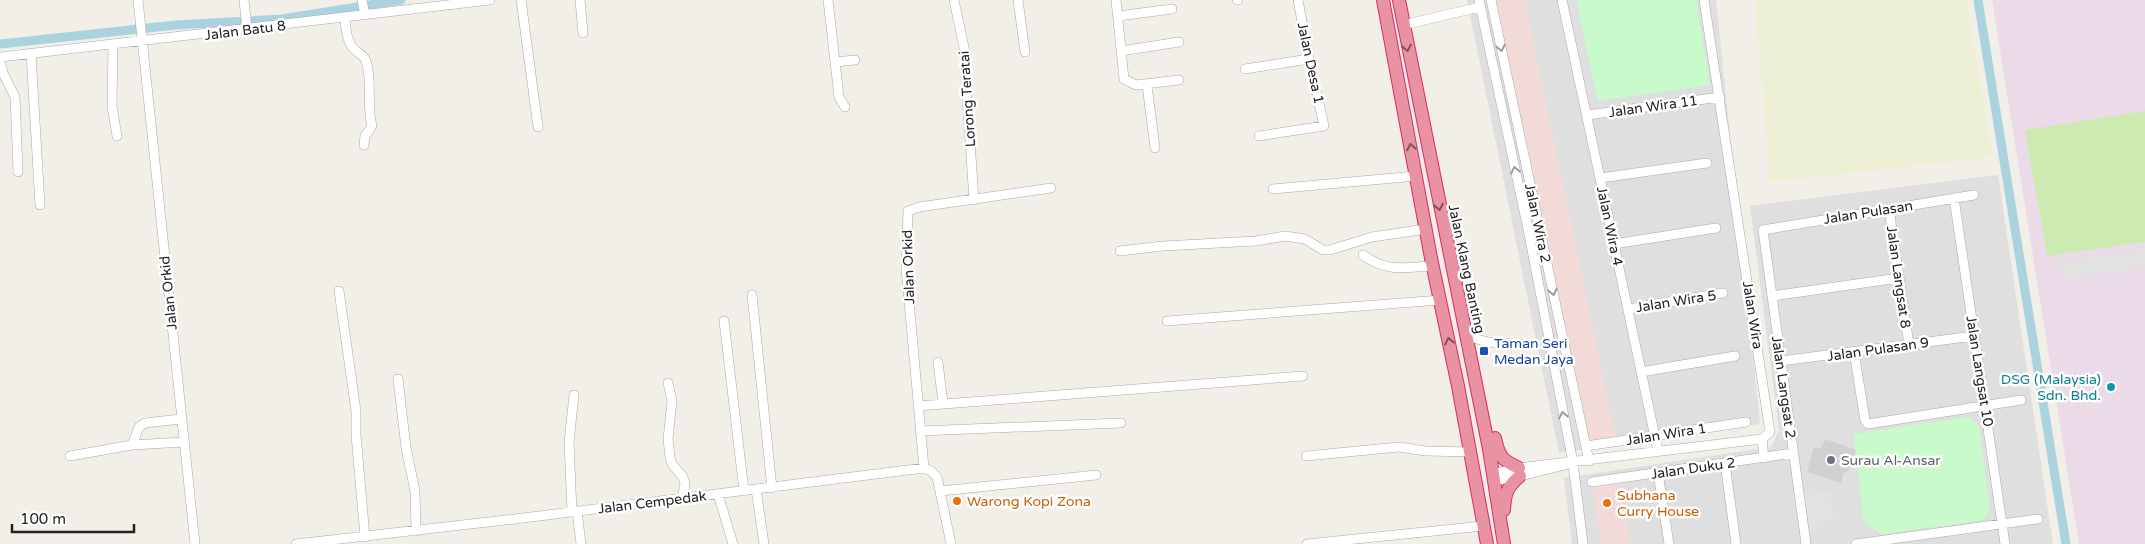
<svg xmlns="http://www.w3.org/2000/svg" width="2145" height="544" font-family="'Varela Round',sans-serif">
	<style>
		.residential { fill: #e0dfdf }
		.commercial { fill: #f2dad9 }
		.industrial { fill: #ebdbe8 }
		.religious { fill: #d0d0d0 }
		.farmland { fill: #eef0d5 }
		.grass { fill: #cdebb0 }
		.park { fill: #c8facc }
		.parking { fill: #e2e2e2 }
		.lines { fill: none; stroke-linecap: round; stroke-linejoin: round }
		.canal { stroke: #aad3df; stroke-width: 9 }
		.minor-casing { stroke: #a9a9a9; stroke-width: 10 }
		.highway-casing { stroke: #dc2a67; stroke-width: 14 }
		.minor { stroke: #fff; stroke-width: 9 }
		.highway { stroke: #e892a2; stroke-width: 12 }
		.oneway { stroke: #7b545c }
		.oneway2 { stroke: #9c9c9c }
		.transit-dot { fill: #1a4fb4; stroke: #fff; stroke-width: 2 }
		.culture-dot { fill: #0f9aa8; stroke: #fff; stroke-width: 2 }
		.worship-dot { fill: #6b7280; stroke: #fff; stroke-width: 2 }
		.food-dot { fill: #e8710a; stroke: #fff; stroke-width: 2 }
		.labels { text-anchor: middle; stroke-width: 5; stroke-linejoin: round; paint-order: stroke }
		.street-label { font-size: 14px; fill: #222; stroke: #fff }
		.transit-label { font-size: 14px; fill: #164399; stroke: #fff; text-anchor: start }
		.culture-label { font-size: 14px; fill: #0d838f; stroke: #fff; text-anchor: end }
		.worship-label { font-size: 14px; fill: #5b616d; stroke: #fff; text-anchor: start }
		.food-label { font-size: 14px; fill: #c56008; stroke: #fff; text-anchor: start }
	</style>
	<rect width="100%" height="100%" fill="#f2efe9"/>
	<path class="residential" d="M1467,0H1716L1760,424L1559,453Z
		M1998,175L2053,544H1572L1564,478L1771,447L1779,430L1750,206Z"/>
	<path class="commercial" d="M1494,0H1525L1616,439L1588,442Z
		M1622,481L1631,544H1601L1593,485Z"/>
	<path class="industrial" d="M1992,0H2145V544H2079Z"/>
	<path class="religious" d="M1825,439L1856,450L1848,472H1844L1841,483L1807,472L1814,447L1821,449Z"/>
	<path class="farmland" d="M1755,0H1966L1993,157L1770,182Z"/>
	<path class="grass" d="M2145,111V242L2047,256L2025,130Z"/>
	<path class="park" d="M1576,0H1696L1710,85L1598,101Z
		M1967,417L1979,426L1990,510L1984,520L1882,534L1864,523L1854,434Z"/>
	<path class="parking" d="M2145,249V267L2061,280L2058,263Z
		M1813,489L1830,494L1834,520L1817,522L1818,531L1811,532L1803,490Z"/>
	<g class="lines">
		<path class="canal" d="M1978,0L2066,544
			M0,44L176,25L282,19L401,0"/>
		<defs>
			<path id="minor" d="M138,0L195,544
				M244,0L247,29
				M362,0L365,15
				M521,0L538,127
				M580,0L583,33
				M828,0L839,97L845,107
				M954,0L965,52L966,83L974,200
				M1018,0L1025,52
				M1116,0L1124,79L1136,85L1179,80
				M1237,0H1238
				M1479,0L1529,234L1573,463L1583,544
				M1491,0L1589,461
				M1562,0L1658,451
				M1118,16L1172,9
				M345,18C346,29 346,41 355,50C359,54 364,55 366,61C373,82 366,105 372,126L365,136L364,145
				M1403,25L1480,7
				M113,45L112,106L117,136
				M1121,51L1179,42
				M31,54L40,205
				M0,57L490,0
				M0,62L3,73L15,97L18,172
				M835,62L855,60
				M1245,69L1309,59
				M1147,85L1155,148
				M1587,115L1720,97
				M1259,136L1324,126L1309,59L1298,0
				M1600,178L1707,163
				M1273,189L1416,176
				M1954,198L2005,544
				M1889,209L1909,345
				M1614,244L1716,228
				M1120,251L1163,246L1256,241L1285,236L1305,239L1323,250H1330L1372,237L1426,229
				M1363,255C1388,273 1404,267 1433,266
				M339,291L356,411V435L365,537
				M752,295L772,488
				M1772,296L1899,278
				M1628,309L1723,293
				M724,321L744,491
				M1167,321L1441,300
				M1466,336L1488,342L1533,345
				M1854,352L1865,420L1868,424L2021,400
				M1781,361L1974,336
				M938,362L943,404
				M1641,372L1735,356
				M398,379L406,448L415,491L416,531
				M668,383L672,401L668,439L670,457L672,464L683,477L685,484L682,499
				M918,406L1303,376
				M920,431L1121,423
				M1762,439L1764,458
				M132,445L139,427L145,423L181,419
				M1586,446L1746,422
				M70,456L132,445L184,442
				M1306,456L1399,447L1426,451L1470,452
				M1573,463L1520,476L1499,480L1494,476L1497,473L1519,468L1762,439L1770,432L1704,0
				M1725,463L1736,544
				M924,468L906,268L908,211L919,207L1051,188
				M1658,473L1669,544
				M1592,482L1793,453
				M756,489L764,544
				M940,491L1096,475
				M718,494L733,544
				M577,511L581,544
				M572,512L569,442L574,395
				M296,544L515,519L924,468L931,471L937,477L951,544
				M1307,544L1483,526
				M1806,544L1763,230L1974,195
				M1856,544L2038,519"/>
			<path id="highway" d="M1383,0L1431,258L1458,386L1487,544
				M1399,0L1489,449L1504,544
				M1495,438C1499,457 1502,460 1519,468
				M1504,510C1505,493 1507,487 1520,476"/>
		</defs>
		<use href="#minor" class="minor-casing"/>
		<use href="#highway" class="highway-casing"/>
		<use href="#minor" class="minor"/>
		<use href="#highway" class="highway"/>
	</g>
	<defs><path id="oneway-chevron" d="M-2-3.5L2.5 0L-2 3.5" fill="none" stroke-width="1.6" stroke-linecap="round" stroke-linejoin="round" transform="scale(1.25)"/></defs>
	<g class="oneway">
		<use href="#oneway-chevron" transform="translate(1407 48) rotate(79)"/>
		<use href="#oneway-chevron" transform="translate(1411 147) rotate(-100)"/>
		<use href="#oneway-chevron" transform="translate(1439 207) rotate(79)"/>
		<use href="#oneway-chevron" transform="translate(1449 341) rotate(-102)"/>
	</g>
	<g class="oneway2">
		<use href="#oneway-chevron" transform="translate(1501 48) rotate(78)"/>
		<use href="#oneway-chevron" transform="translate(1515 170) rotate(-102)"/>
		<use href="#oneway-chevron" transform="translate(1553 292) rotate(78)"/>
		<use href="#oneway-chevron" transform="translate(1563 415) rotate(-101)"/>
	</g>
	<rect class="transit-dot" x="1479" y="346" width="10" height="10" rx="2.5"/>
	<circle class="culture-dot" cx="2111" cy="387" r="5"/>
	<circle class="worship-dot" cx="1831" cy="460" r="5"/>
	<g class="food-dot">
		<circle cx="957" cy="501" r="5"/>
		<circle cx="1607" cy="503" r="5"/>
	</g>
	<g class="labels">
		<g class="street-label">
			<text transform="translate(245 30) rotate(-7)" y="5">Jalan Batu 8</text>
			<text transform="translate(1311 63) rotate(78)" y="5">Jalan Desa 1</text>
			<text transform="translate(967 99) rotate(-94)" y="5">Lorong Teratai</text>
			<text transform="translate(1653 106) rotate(-8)" y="5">Jalan Wira 11</text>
			<text transform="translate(1868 212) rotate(-9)" y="5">Jalan Pulasan</text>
			<text transform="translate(1538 223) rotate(78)" y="5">Jalan Wira 2</text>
			<text transform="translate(1610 226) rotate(78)" y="5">Jalan Wira 4</text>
			<text transform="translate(908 267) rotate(-92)" y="5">Jalan Orkid</text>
			<text transform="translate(1467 269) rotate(78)" y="5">Jalan Klang Banting</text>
			<text transform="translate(1899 277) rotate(82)" y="5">Jalan Langsat 8</text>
			<text transform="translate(168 293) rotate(-96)" y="5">Jalan Orkid</text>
			<text transform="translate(1676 301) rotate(-9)" y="5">Jalan Wira 5</text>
			<text transform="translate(1753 315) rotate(81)" y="5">Jalan Wira</text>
			<text transform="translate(1878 349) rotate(-8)" y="5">Jalan Pulasan 9</text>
			<text transform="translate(1980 371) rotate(81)" y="5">Jalan Langsat 10</text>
			<text transform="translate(1784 387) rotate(82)" y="5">Jalan Langsat 2</text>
			<text transform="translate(1666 434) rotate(-9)" y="5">Jalan Wira 1</text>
			<text transform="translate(1693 468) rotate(-8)" y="5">Jalan Duku 2</text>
			<text transform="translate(652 502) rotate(-7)" y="5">Jalan Cempedak</text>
		</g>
		<g class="transit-label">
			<text x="1494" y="348">Taman Seri<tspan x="1494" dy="16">Medan Jaya</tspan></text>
		</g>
		<g class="culture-label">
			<text x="2101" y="384">DSG (Malaysia)<tspan x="2101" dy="16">Sdn. Bhd.</tspan></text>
		</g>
		<g class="worship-label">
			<text x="1841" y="465">Surau Al-Ansar</text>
		</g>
		<g class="food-label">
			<text x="1617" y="500">Subhana<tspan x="1617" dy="16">Curry House</tspan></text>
			<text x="967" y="506">Warong Kopi Zona</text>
		</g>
	</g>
	<path d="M12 524v8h122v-8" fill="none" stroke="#222222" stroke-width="2.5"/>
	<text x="20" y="524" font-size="15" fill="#222222" stroke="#ffffff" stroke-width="4" paint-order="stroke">100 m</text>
</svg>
